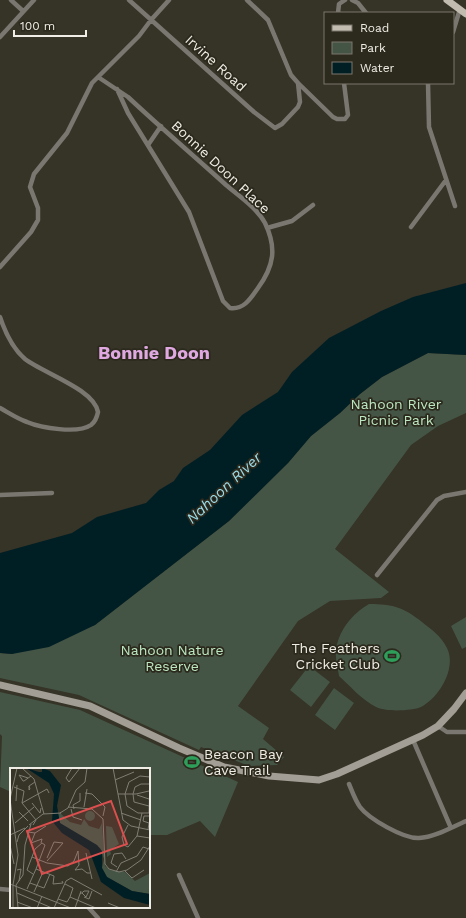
<svg xmlns="http://www.w3.org/2000/svg" width="466" height="918" font-family="'Work Sans',sans-serif">
	<style>
		.green { fill: #445546 }
		.water { fill: #001f25 }
		.lines { fill: none; stroke-linecap: round; stroke-linejoin: round }
		.street { stroke: #7a7771; stroke-width: 4.5 }
		.secondary { stroke: #a29d95; stroke-width: 7 }
		.primary { stroke: #c1bbb0; stroke-width: 7 }
		.labels { text-anchor: middle; stroke-width: 3.5; stroke-linejoin: round; paint-order: stroke }
		.street-label { font-size: 14px; fill: #efede5; stroke: #2c291d }
		.park-label { font-size: 14px; fill: #bce8c1; stroke: #2c291d }
		.poi-label { font-size: 14px; fill: #efede5; stroke: #2c291d; text-anchor: end }
		.water-label { font-size: 15px; font-style: italic; fill: #99dce9; stroke: #2c291d }
		.district-label { font-size: 18px; font-weight: bold; fill: #e0a8e1; stroke: #2c291d }
		.inset-road { fill: none; stroke: #807d73; stroke-width: 1 }
		.view { fill: #db4f4e; fill-opacity: 0.15; stroke: #db4f4e; stroke-width: 2 }
		.inset-edge { fill: none; stroke: #efede5; stroke-width: 2 }
	</style>
	<rect width="100%" height="100%" fill="#363327"/>
	<path class="green" d="M428,353L466,355V413L438,426L411,445L335,549L389,592L381,598L330,601L298,621L238,706L269,728L263,739L284,757L277,765L249,766L201,747L199,750L79,695L0,678V653L12,654L95,625L229,521L288,463L311,436L340,413L360,394L382,377Z
		M369,604C393,604 403,607 422,622C432,630 441,636 447,648C457,668 439,698 421,707C412,711 385,712 376,707C362,700 350,686 339,676C338,668 335,659 336,651C338,631 352,614 369,604Z
		M466,617V647L462,649L451,626Z
		M309,666L330,682L311,707L290,690Z
		M334,688L354,703L335,730L315,715Z
		M0,692L80,710L238,782L215,837L200,821L167,835H149V769H11V792L0,787L2,736L0,734Z"/>
	<path class="water" d="M466,283V355L428,353L382,377L360,394L340,413L311,436L288,463L229,521L95,625L49,647L12,654L0,653V553L72,533L97,517L146,503L159,490L174,481L183,468L210,450L242,415L278,392L292,372L329,338L381,311L413,297Z"/>
	<g class="lines">
		<path class="street" d="M11,0L23,11
			M129,0L254,112L275,128L282,124L298,107L300,102L298,83L291,75L268,20L247,0
			M352,0L358,3L366,13
			M338,13L339,4L345,0
			M453,32L460,9
			M0,37L34,0
			M98,77L128,97C160,127 194,156 226,185C239,196 257,208 265,223C277,248 274,266 258,288C251,298 244,310 230,308L223,301L189,212L128,113L117,89
			M298,83L333,117L337,119H345L348,115L344,83
			M428,83L429,127L455,206
			M148,145L161,126
			M411,227L446,180
			M267,228L292,221L313,205
			M0,267L31,232L38,220V208L30,187L34,174L67,133L92,83L139,36L151,20L169,0
			M0,317C5,332 12,348 25,359C43,373 94,389 98,412C97,417 95,422 91,425C78,434 41,428 27,422C18,419 9,413 0,408
			M0,495L52,493
			M377,575L437,500L444,496L466,492
			M438,726L447,732H466
			M413,740L451,828
			M349,784C352,791 355,800 360,807C369,819 404,839 419,838C435,837 452,827 466,821
			M179,875L198,918
			M0,889L11,890
			M88,907L98,918"/>
		<path class="secondary" d="M0,685L90,706L179,748L224,767L269,776L319,780L337,774L423,735L438,726L454,709L466,693"/>
		<path class="primary" d="M447,0L466,14"/>
	</g>
	<defs>
		<symbol id="stadium-bare" viewBox="-9 -9 18 18"><path d="M0-5a6.5 5 0 1 0 0 10a6.5 5 0 1 0 0-10ZM-3.5-1.8h7v3.6h-7Z" fill="#2e9e5b" stroke="#2c291d" stroke-width="2.5" paint-order="stroke"/></symbol>
	</defs>
	<g fill-rule="evenodd">
		<use href="#stadium-bare" x="381" y="645" width="22" height="22"/>
		<use href="#stadium-bare" x="181" y="751" width="22" height="22"/>
	</g>
	<g class="labels">
		<g class="street-label">
			<text transform="translate(216 63) rotate(42)" y="5">Irvine Road</text>
			<text transform="translate(221 167) rotate(43)" y="5">Bonnie Doon Place</text>
		</g>
		<g class="park-label">
			<text x="396" y="409">Nahoon River<tspan x="396" dy="16">Picnic Park</tspan></text>
			<text x="172" y="655">Nahoon Nature<tspan x="172" dy="16">Reserve</tspan></text>
		</g>
		<g class="poi-label">
			<text x="380" y="653">The Feathers<tspan x="380" dy="16">Cricket Club</tspan></text>
			<text x="204" y="759" text-anchor="start">Beacon Bay<tspan x="204" dy="16">Cave Trail</tspan></text>
		</g>
		<g class="water-label">
			<text transform="translate(224 488) rotate(-43)" y="5">Nahoon River</text>
		</g>
		<g class="district-label">
			<text x="154" y="359">Bonnie Doon</text>
		</g>
	</g>
	<g transform="translate(10 768)">
		<rect width="140" height="140" fill="#363327"/>
		<path d="M75 48a5 5 0 1 1 10 0a5 5 0 1 1-10 0ZM50,45L60,54L71,57L74,51L79,58L89,61L92,55L95,98L100,102L115,104L125,113L140,105V97V126L122,123L97,109L92,100L94,91L90,80L54,59L50,55L47,46ZM96,58L102,59L109,76L100,82L101,86L97,89Z" fill="#445546"/>
		<path d="M16,0L29,4H32V0L40,3L51,17L47,38L50,55L87,77L92,83V100L97,109L122,123L140,126V137L114,130L91,114L79,82L52,65L42,53L44,26L39,15Z" fill="#001f25"/>
		<path class="inset-road" d="M12,0L24,11L34,46M62,0L56,10L59,14L70,0M103,0L113,52L121,58L140,62M140,9L130,8L119,14L115,26L117,38L128,45H140M18,10L9,7L13,13H14L21,8M105,12L124,4M19,18V22L20,21L19,18L25,14M4,19L14,23L12,35L26,52L23,57M75,25L82,26L95,39L93,48M108,26H126L139,23M127,27L139,31M6,33L7,17M12,35L37,21L39,25M22,35L30,45L31,40M139,38L124,34L123,26L125,19L131,16H140M58,39L82,41L93,51L95,96L99,101L109,104L117,102L131,92L140,78M74,39L77,21M61,41L63,49L72,52M64,41L63,37L70,33V25M9,44L18,53M50,45L58,40L66,22L75,14L77,0M111,45L131,52M139,45L140,11M5,55L24,39M19,57L33,46L51,45M118,57L112,69L114,77L118,79L127,68L132,45M138,62L139,55L133,53L134,48H140M18,64L25,65L21,75L32,71L31,75M25,65L36,58M0,67L15,60M127,68L140,70M7,74L9,67L18,58M0,77L4,96M76,85L82,111M22,89L37,95L58,98L64,93L68,83L69,97L65,102L72,101L77,105H80M37,90L44,74M37,93L53,75L44,74M107,99L101,95L104,86L112,85L116,91M26,101L44,108L43,116L53,115L52,113M7,102L11,101L9,113M115,103L122,110L134,102M106,104L111,95L127,88L133,79L139,81M20,115L34,120L40,106M0,116L61,140M17,121L26,101L35,77L32,75L25,81L17,102L23,106M24,124L33,104M7,125L42,140M70,126L73,124L74,123H79L76,129L72,125M60,129L86,140M74,129L79,131L82,123M48,131L57,134L60,129L63,120L55,116M7,134L23,140M98,135L110,140M3,140V117L8,87L0,31L7,0M8,140L6,117L13,107L15,77L21,56M27,140L32,128M44,140L56,113L61,110L92,127M65,140L71,123"/>
		<path class="view" d="M101,33L117,76L32,106L17,63Z"/>
		<rect width="140" height="140" class="inset-edge"/>
	</g>
	<rect x="324" y="12" width="130" height="72" fill="#2c291d" stroke="#7a776d"/>
	<rect x="332" y="25" width="20" height="6" fill="#c1bbb0" stroke="#7a776d"/>
	<text x="360" y="32" font-size="12" fill="#efede5">Road</text>
	<rect x="332" y="42" width="20" height="12" fill="#445546" stroke="#7a776d"/>
	<text x="360" y="52" font-size="12" fill="#efede5">Park</text>
	<rect x="332" y="62" width="20" height="12" fill="#001f25" stroke="#7a776d"/>
	<text x="360" y="72" font-size="12" fill="#efede5">Water</text>
	<path d="M14 30v6h72v-6" fill="none" stroke="#efede5" stroke-width="2"/>
	<text x="20" y="30" font-size="12" fill="#efede5" stroke="#2c291d" stroke-width="3" paint-order="stroke">100 m</text>
</svg>
